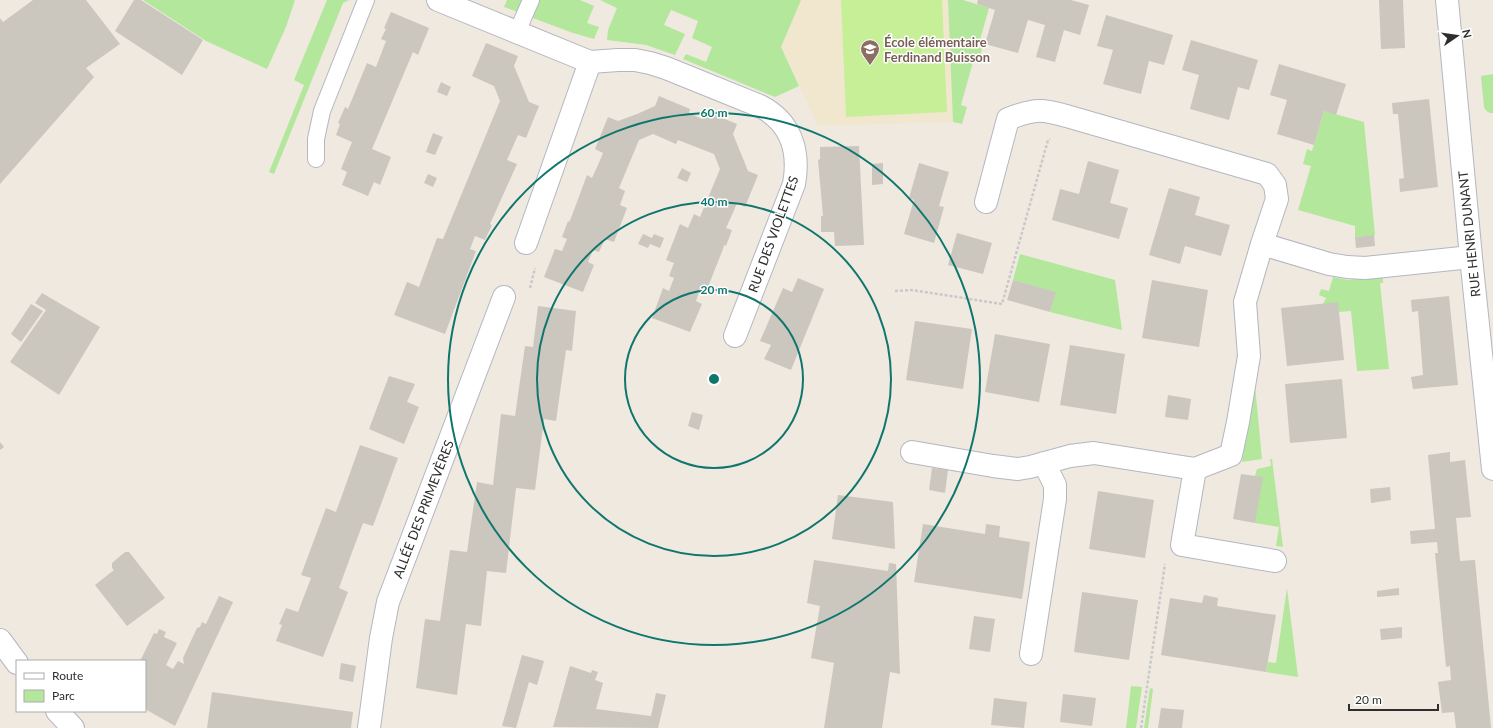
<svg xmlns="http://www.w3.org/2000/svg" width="1493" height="728" font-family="Lato,sans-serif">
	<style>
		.education { fill: #f1e7cf }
		.green { fill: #b3e79b }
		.pitch { fill: #c7ef97 }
		.building { fill: #cbc7be }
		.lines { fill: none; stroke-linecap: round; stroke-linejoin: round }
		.service-casing { stroke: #b4b6c1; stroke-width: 18 }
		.minor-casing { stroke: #b4b6c1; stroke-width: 24 }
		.secondary-casing { stroke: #b4b6c1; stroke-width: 24 }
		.path { stroke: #c9c9c9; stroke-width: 2.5; stroke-dasharray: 3 2; stroke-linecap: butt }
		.service { stroke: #fff; stroke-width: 16 }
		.minor { stroke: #fff; stroke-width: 22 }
		.secondary { stroke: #fff; stroke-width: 22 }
		.ring { fill: none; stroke: #0f766e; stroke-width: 2 }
		.labels { text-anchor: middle; stroke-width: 3; stroke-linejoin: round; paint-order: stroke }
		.education-label { font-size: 13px; font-weight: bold; fill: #785e54; stroke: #fff; text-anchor: start }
		.street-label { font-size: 13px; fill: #2e2e2e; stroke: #fff }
		.centre { fill: #0f766e; stroke: #fff; stroke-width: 2 }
		.ring-label { font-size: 12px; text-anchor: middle; font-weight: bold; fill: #0f766e; stroke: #fff; stroke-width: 3; stroke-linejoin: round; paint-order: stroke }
	</style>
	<rect width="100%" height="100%" fill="#efe9e0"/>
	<path class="education" d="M672,0H948L953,122L818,126L781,47Z"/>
	<path class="green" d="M143,0H295L286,27L267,69L206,41Z
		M327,0H349L343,3L274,174L269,172L304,85L294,80Z
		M507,0H524L518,12L504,7Z
		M538,0H580L594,6L587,23L599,27L594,39L573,33L530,17Z
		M600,0H801L781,47L799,86L775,97L683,59L686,54L706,62L712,47L692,38L698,21L671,10L664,25L685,34L675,55L646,45L607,40L608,30L617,8Z
		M948,0H963L989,8L978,47L982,49L978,63L973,62L961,105L967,107L962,124L953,122Z
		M1493,74V113C1488,113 1486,111 1484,107L1481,76Z
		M1324,111L1364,122L1375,235L1355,237V226L1298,210L1311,166L1303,164L1307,149L1312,151Z
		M1020,254L1115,280L1122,330L1050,312L1055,292L1013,280Z
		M1383,276V283H1380L1389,369L1357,371L1351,311L1339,312L1323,304L1326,298L1319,295L1321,289L1329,291L1333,277L1348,280Z
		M1255,386L1262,459L1242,462Z
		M1270,459H1272L1283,547L1276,546L1279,527L1255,523V476L1257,469L1271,466Z
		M1287,588L1298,677L1266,672L1268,662L1276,663Z
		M1131,686L1142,687L1136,728H1126Z
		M1150,688L1153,689L1148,728H1144Z"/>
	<path class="pitch" d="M841,0H942L947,112L846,117Z"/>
	<path class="building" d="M33,0H86L120,44L86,68L94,77L0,184V18L3,22Z
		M134,0H141L203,40L182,75L115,31Z
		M978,0H1071L1089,5L1080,35L1064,30L1055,62L1036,57L1045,25L1028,20L1018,53L985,44L995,10L977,4Z
		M1379,0H1403L1405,48L1381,49Z
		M391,12L429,28L418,55L413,52L372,149L391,157L380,185L374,182L368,196L342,185L347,172L341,169L352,142L336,135L340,124L338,123L345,107L348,109L367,63L376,67L386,41L381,39L386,29L384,28Z
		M1106,15L1173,35L1164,65L1149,61L1141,94L1103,84L1113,50L1097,46Z
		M1191,40L1258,60L1249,90L1238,87L1229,120L1190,109L1199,75L1182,70Z
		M486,43L518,56L514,66L529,102L539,106L526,138L518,135L507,160L517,164L490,224L492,225L485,240L475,236L470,249L476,251L445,334L394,315L407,282L419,287L437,238L443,239L500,101L494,86L472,76Z
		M1279,64L1346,84L1336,115L1324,111L1314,145L1277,134L1287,100L1270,95Z
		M441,82L451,87L447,96L437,92Z
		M659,96L690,109L689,113L702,119L705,111L737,124L733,134L748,171L758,175L745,207L737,203L732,215L726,228L732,230L726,246L724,245L723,249L706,292L700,289L696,301L702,304L690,332L652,318L663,288L669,291L674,278L669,276L674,263L666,260L680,224L688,228L694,214L700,217L720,169L714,154L678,140L676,144L653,134L639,140L619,188L625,191L620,205L627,208L614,242L605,239L599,252L593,250L588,262L594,265L583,292L544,277L555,249L562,251L567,239L562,237L568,221L569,222L571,218L587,175L592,178L598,165L603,153L595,149L608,117L618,121L637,114L655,106Z
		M1429,99L1438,187L1400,192L1399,179L1404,178L1398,114H1393L1392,103Z
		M433,133L443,137L435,155L426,152Z
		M859,146L864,245L835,246L834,232H821V216H823L818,160L820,159V147Z
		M1088,161L1119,170L1110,203L1128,208L1119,239L1052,220L1060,189L1079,194Z
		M883,163V184L872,185V164Z
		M919,163L949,172L939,206L944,207L934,243L904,234L914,200L909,198Z
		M682,168L691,173L687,182L677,178Z
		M428,174L437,178L433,187L424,183Z
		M1169,188L1200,197L1195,215L1230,225L1221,256L1185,246L1180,264L1149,255Z
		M957,233L992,243L983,274L948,265Z
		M643,234L652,238L654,234L664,238L660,248L650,244L648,248L638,244Z
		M1374,235L1375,246L1356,248L1355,237Z
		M798,278L824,289L791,370L764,359L771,345L760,341L783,288L792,292Z
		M1013,280L1056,292L1050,312L1007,300Z
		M1152,280L1208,290L1199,347L1142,338Z
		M42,293L100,327L59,395L10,362L46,310L35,303Z
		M1449,296L1458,385L1413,389L1411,377L1423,375L1418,311L1412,312L1411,300Z
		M1338,302L1344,360L1287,366L1281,308Z
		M31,304L43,311L21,342L11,334Z
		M538,306L576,311L572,351L566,350L556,421L544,419L535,490L516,488L506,573L487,571L481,626L466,624L457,695L416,688L425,619L440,621L450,550L467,552L477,482L493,485L501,414L515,416L525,346L533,347Z
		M915,321L972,329L963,389L906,380Z
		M995,334L1050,344L1039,402L985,392Z
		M1070,345L1125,354L1116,414L1060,405Z
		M389,376L415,384L407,402L419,407L404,444L369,429Z
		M1342,379L1347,438L1290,443L1285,384Z
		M1168,395L1191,399L1188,420L1165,417Z
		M692,412L703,415L699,430L688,426Z
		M0,442L4,447L0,450Z
		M360,445L398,458L373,526L363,523L351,555L339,588L348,592L323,657L276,641L282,625L279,624L286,608L298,612L311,578L301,575L326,508L336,512Z
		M1450,452V462L1465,460L1471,517L1456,518L1460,561L1475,560L1491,728H1456L1454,712L1442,713L1438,682L1451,680L1450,666L1446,667L1435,553H1438L1437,542L1411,544L1410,531L1435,529L1428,455Z
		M932,468L948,470L945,493L929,490Z
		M1241,474L1263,477L1255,523L1233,519Z
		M1390,487L1391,500L1371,503L1370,489Z
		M1098,491L1154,500L1145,558L1089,549Z
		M838,495L893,502L895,549L832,539Z
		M923,524L985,534L986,524L1000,526L999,537L1030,542L1022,599L914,582Z
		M125,552H129L165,598L127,626L95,585L114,570L112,568V563Z
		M814,560L888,571L889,563L896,564L900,674L890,672L882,728H824L834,663L811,658L820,606L807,603Z
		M1399,588V595L1377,597V591Z
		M1082,592L1138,600L1129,660L1074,652Z
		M1204,595L1218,598L1217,606L1276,615L1266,672L1161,655L1170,598L1202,603Z
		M219,596L233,602L175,726L145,709V661H140L154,633L157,634L159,629L166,632L164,637L177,643L166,665L173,669L178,661L184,664L183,658L197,628L200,627L202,622L206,624Z
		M974,616L995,619L990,652L969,649Z
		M1402,627V638L1381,640L1380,629Z
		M522,655L544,661L537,685L529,682L516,728L502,726Z
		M341,663L356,666L353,682L339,679Z
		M570,666L591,673L592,670L598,672L595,680L603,683L596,709L651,716L656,693L666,695L658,728L553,727Z
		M212,692L353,712L351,728H207Z
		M1063,694L1096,698L1092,726L1060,722Z
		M994,698L1027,702L1024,728L991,725Z
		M1161,708L1184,710L1182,728H1158Z"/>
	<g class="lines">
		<defs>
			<path id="service" d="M517,32L531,0
				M316,159V139L322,111L366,0"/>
			<path id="minor" d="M438,0L590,62L618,60H635L650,63L666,68L760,106C791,122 800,151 794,184L735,336
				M1447,0L1471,257L1493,469
				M986,202L1008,119C1036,108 1042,109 1070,117L1267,174L1275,185L1277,199L1262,244L1329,264L1347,267L1365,268L1471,257
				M526,243L590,62
				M912,452L993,466L1018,469L1030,467L1070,456L1094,453L1195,469L1231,455L1238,422L1249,356L1245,302L1262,244
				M1195,469L1182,545L1275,561
				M1031,654L1055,499V485L1044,463
				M369,728L381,638L388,602L504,297"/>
			<path id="secondary" d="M0,640L17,663
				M57,711L73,728"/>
		</defs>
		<use href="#service" class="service-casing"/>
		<use href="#minor" class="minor-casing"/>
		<use href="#secondary" class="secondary-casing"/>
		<path class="path" d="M530,288L535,268
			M895,291L912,290L1002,304L1048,140L1050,139
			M1141,728L1165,564"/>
		<use href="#service" class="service"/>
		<use href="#minor" class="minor"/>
		<use href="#secondary" class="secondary"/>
	</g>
	<g class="ring">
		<circle cx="714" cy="379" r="89"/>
		<circle cx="714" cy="379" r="177"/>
		<circle cx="714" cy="379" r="266"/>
	</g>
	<defs>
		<symbol id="school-pin" viewBox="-11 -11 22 30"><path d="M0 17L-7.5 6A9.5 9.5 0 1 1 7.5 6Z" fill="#8d6e63" stroke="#fff"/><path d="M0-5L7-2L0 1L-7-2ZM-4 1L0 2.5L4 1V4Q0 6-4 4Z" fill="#fff"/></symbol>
	</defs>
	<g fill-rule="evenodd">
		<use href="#school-pin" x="859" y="38" width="22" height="30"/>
	</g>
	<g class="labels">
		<g class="education-label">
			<text x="884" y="47">École élémentaire<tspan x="884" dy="15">Ferdinand Buisson</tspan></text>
		</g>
		<g class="street-label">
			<text transform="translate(773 234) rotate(-70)" y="5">RUE DES VIOLETTES</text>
			<text transform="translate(1469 234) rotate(-96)" y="5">RUE HENRI DUNANT</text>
			<text transform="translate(423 509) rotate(-69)" y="5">ALLÉE DES PRIMEVÈRES</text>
		</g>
	</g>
	<circle cx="714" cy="379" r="6" class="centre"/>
	<g class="ring-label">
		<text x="714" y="117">60 m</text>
		<text x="714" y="206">40 m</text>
		<text x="714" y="294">20 m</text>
	</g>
	<rect x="16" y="660" width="130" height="52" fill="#ffffff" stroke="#ababab"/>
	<rect x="24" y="673" width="20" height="6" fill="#ffffff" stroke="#ababab"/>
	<text x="52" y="680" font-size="12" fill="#2e2e2e">Route</text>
	<rect x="24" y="690" width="20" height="12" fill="#b3e79b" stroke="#ababab"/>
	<text x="52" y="700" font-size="12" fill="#2e2e2e">Parc</text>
	<g transform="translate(1457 36) rotate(77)" stroke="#ffffff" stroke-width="3" paint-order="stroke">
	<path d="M0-3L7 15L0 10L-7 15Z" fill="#2e2e2e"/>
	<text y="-6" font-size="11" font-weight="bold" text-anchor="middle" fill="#2e2e2e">N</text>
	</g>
	<path d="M1349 704v6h89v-6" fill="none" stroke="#2e2e2e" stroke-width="2"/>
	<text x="1355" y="704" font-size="12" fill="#2e2e2e" stroke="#ffffff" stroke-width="3" paint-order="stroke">20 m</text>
</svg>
